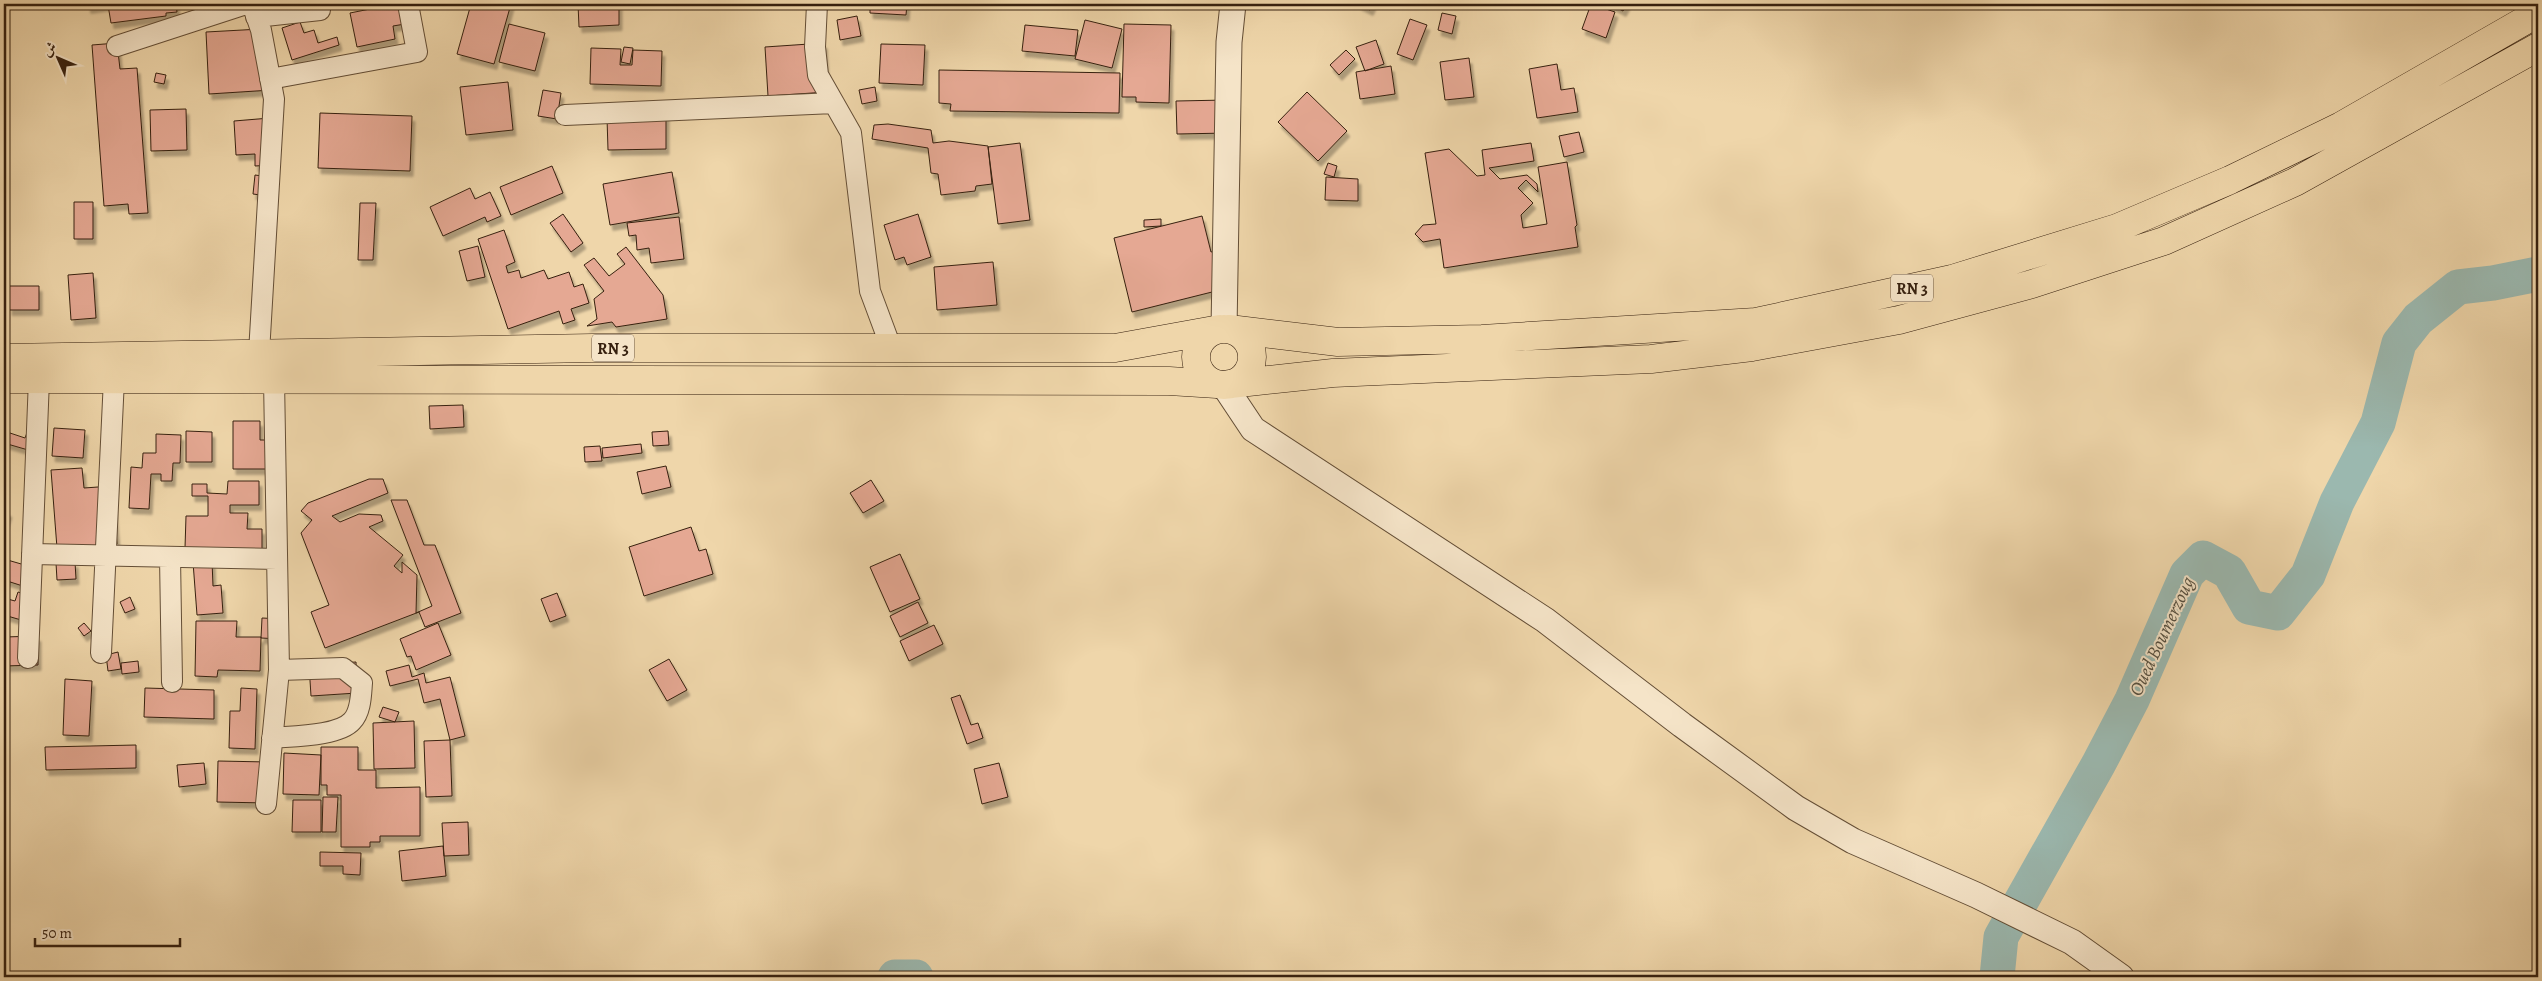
<svg xmlns="http://www.w3.org/2000/svg" width="2542" height="981" font-family="Alegreya,Amiri,serif">
	<style>
		.lines { fill: none; stroke-linecap: round; stroke-linejoin: round }
		.river { stroke: #9bb8af; stroke-width: 35 }
		.building { fill: #e5a893; stroke: #36200f; filter: url(#shadow) }
		.minor-casing { stroke: #644e36; stroke-width: 22 }
		.tertiary-casing { stroke: #644e36; stroke-width: 27 }
		.trunk-casing { stroke: #36200f; stroke-width: 29 }
		.minor { stroke: #f5e4c8; stroke-width: 20 }
		.tertiary { stroke: #f5e4c8; stroke-width: 25 }
		.trunk { stroke: #efd6aa; stroke-width: 28 }
		.labels { text-anchor: middle; stroke-width: 4; stroke-linejoin: round; paint-order: stroke }
		.shield { fill: #f5e4c8; stroke: #6f5b46; stroke-width: 1 }
		.shield-label { font-size: 16px; font-weight: bold; fill: #36200f }
		.water-label { font-size: 19px; font-style: italic; fill: #544e3f; stroke: #f5e4c8 }
	</style>
	<defs>
		<filter id="shadow"><feDropShadow dx="3" dy="5.5" stdDeviation="1" flood-color="#0004"/></filter>
	</defs>
	<rect width="100%" height="100%" fill="#efd6aa"/>
	<filter id="stains"><feTurbulence type="fractalNoise" baseFrequency=".004" numOctaves="4"/><feColorMatrix values="0 0 0 0 .2 0 0 0 0 .09 0 0 0 0 .02 0 0 0 .5 -.17"/></filter>
	<radialGradient id="worn" r=".72"><stop offset=".6" stop-color="#630" stop-opacity="0"/><stop offset="1" stop-color="#630" stop-opacity=".3"/></radialGradient>
	<g class="lines">
		<path class="river" d="M895,977H916
			M1997,977L2001,937L2098,765L2132,700L2187,574L2203,558L2229,572L2249,607L2278,613L2308,575L2337,502L2378,423L2399,343L2418,319L2458,287L2493,283L2538,274"/>
	</g>
	<path class="building" d="M87,4H176L177,12L166,13V16L111,23L108,5L88,8Z
		M395,4H402L405,24L393,26L395,39L357,47L350,13Z
		M471,4H511L494,64L457,54Z
		M578,4H619V25L579,27Z
		M870,4H907L906,15L870,13Z
		M1358,4H1373L1370,10Z
		M1591,4L1615,12L1606,38L1582,29Z
		M1610,4H1627L1623,11Z
		M1442,13L1456,16L1452,34L1438,30Z
		M857,16L861,36L840,40L837,20Z
		M1410,19L1427,25L1413,60L1397,54Z
		M1085,20L1122,29L1112,68L1075,59Z
		M300,22L304,33L314,30L318,43L337,37L339,45L292,60L282,28Z
		M509,24L545,33L535,71L499,62Z
		M1124,24L1171,25L1169,103L1136,102V97H1122Z
		M1025,25L1078,30L1075,56L1022,51Z
		M261,29L272,90L209,94L206,32Z
		M1376,40L1384,64L1365,71L1356,47Z
		M117,43L120,69L137,68L148,213L129,214L128,204L104,206L92,45Z
		M824,43L827,92L768,96L765,47Z
		M881,44L925,45L923,85L879,83Z
		M624,47L633,48L630,64L621,62Z
		M591,48L621,49L620,65H632L633,50L662,51L661,86L590,84Z
		M1346,50L1355,59L1339,75L1330,65Z
		M1469,58L1474,97L1445,100L1440,62Z
		M1557,64L1561,90L1574,88L1578,112L1537,118L1529,69Z
		M1391,66L1395,94L1360,99L1356,72Z
		M939,70L1120,73L1119,113L950,111L951,104L939,103Z
		M156,73L166,75L164,84L154,82Z
		M508,82L513,130L466,135L460,87Z
		M875,87L877,101L862,104L859,90Z
		M543,90L561,93L557,119L538,116Z
		M1307,92L1347,131L1318,161L1278,122Z
		M1227,100L1228,133L1177,134L1176,101Z
		M186,109L187,150L151,151L150,110Z
		M666,111V149L608,150L607,118Z
		M320,113L412,116L410,171L318,168Z
		M270,118L272,165L255,166V154L236,155L234,121Z
		M888,124L931,130L933,143L949,141L988,146L992,184L976,186L975,191L941,195L938,174L931,173L928,148L872,139L874,125Z
		M1579,132L1584,152L1564,157L1559,136Z
		M1020,143L1030,220L998,224L988,147Z
		M1531,143L1534,161L1489,168L1500,179L1527,175L1537,184L1538,192L1526,180L1518,188L1533,203L1521,215L1523,228L1547,224L1538,167L1567,162L1577,225L1575,227L1578,247L1444,268L1440,239L1423,242L1415,234L1423,225L1436,224L1425,153L1449,149L1477,176L1485,175L1482,150Z
		M1328,163L1337,166L1334,177L1324,174Z
		M552,166L563,193L511,215L500,187Z
		M672,172L679,213L610,225L603,184Z
		M255,175L270,177L268,196L253,194Z
		M1326,177L1358,179V201L1325,200Z
		M470,188L475,199L490,192L501,216L487,222L485,217L443,236L430,207Z
		M74,202H93V239H74Z
		M360,203H376L373,260H358Z
		M563,214L583,243L571,252L550,223Z
		M918,214L931,257L907,265L904,257L895,260L884,225Z
		M1202,216L1211,252L1223,249L1232,287L1132,312L1114,238Z
		M679,217L684,259L651,263L649,248L637,250L636,235L629,236L627,223Z
		M1161,219V226L1144,227V220Z
		M504,230L515,262L506,266L508,273L519,270L521,278L544,270L548,279L569,272L574,287L583,284L589,303L571,309L575,320L563,324L559,311L508,329L478,239Z
		M478,246L485,277L467,281L459,251Z
		M626,247L663,295L667,319L616,327L612,322L587,326L597,319L594,299L604,291L584,265L594,258L609,276L625,264L617,254Z
		M993,262L997,305L937,310L934,267Z
		M93,273L96,318L71,320L68,275Z
		M4,286H39V310H9V298H4Z
		M463,405L464,427L430,429L429,406Z
		M233,421H260V440H277V469H233Z
		M54,428L85,430L83,458L52,456Z
		M28,430L35,452L4,443V431L25,438Z
		M186,431L212,432V462H186Z
		M668,431L669,445L653,446L652,432Z
		M156,434L181,435L180,463H173L172,481H161V474H151L149,509L129,508L131,467L142,468L143,453H156Z
		M641,444L642,453L603,458L602,448Z
		M600,446L602,461L585,462L584,447Z
		M666,466L671,487L642,494L637,472Z
		M82,468L84,488L112,486L117,544L57,548L51,470Z
		M369,479H383L388,493L332,516L340,522L359,514L381,515L383,521L369,527L403,555L394,566L402,573V562L417,575L416,613L432,606L391,500H407L424,545H435L461,613L425,627L419,612L325,648L311,612L329,605L301,533L312,520L301,511L308,503Z
		M871,480L884,501L863,513L850,493Z
		M228,481H259V505H230V513H248L247,529H262V549L185,548L186,516H208V496H192V484H207V493L227,494Z
		M4,510L9,512L5,524H4Z
		M691,527L699,551L706,549L713,574L644,596L629,547Z
		M900,554L920,599L890,612L870,567Z
		M4,559L35,568L29,588L4,580Z
		M212,561L213,586L221,585L223,613L197,615L193,562Z
		M75,562L76,579L57,580L56,563Z
		M18,592L35,597L28,622L4,615V598L15,601Z
		M557,593L566,616L550,622L541,599Z
		M130,597L135,609L125,613L120,602Z
		M918,602L928,623L900,637L890,616Z
		M262,618L282,619L281,639L261,638Z
		M196,621H237L236,637H261L260,671L218,670L217,677L195,676Z
		M84,623L91,631L84,636L78,628Z
		M438,623L451,655L416,670L411,656L407,657L400,639Z
		M934,625L943,644L909,661L900,641Z
		M38,636V665L4,666V637Z
		M118,652L121,669L108,671L106,655Z
		M669,659L687,690L667,701L649,670Z
		M138,661L139,672L122,674L121,663Z
		M356,662L357,693L311,696L309,665Z
		M409,665L412,677L424,673L426,683L450,677L465,736L450,740L440,699L424,703L418,679L390,686L386,671Z
		M65,679L92,681L89,736L63,735Z
		M145,688L214,690V719L144,717Z
		M241,688L257,689L255,749L229,748L230,711H240Z
		M960,695L971,725L978,723L983,738L967,744L951,698Z
		M383,707L399,712L395,722L379,717Z
		M414,721L415,768L374,769L373,723Z
		M450,740L452,796L426,797L424,741Z
		M136,745V768L46,770L45,747Z
		M321,747H358V770H376V788L420,787V836H380V842H370V847H341V795H327V785H321Z
		M284,753L321,755L319,795L283,794Z
		M218,761L268,762L267,803L217,802Z
		M204,763L206,784L179,787L177,765Z
		M999,763L1008,797L982,804L974,769Z
		M323,797H338L336,832H322Z
		M293,800H321V832H292Z
		M468,822L469,855L444,856L442,823Z
		M443,846L446,876L402,881L399,851Z
		M320,852L361,853L360,875L343,874V866H320Z"/>
	<g class="lines">
		<defs>
			<path id="minor" d="M252,4L261,30L274,99L259,353
				M817,4L815,47L818,75L851,133L870,291L892,350
				M256,17L320,10L319,4
				M117,46L246,4
				M270,79L417,52L408,4
				M565,115L834,103
				M32,554L277,559
				M170,557L172,682
				M101,653L114,379
				M28,658L39,379
				M272,738C293,736 339,736 352,721C361,712 361,695 362,683L343,668L279,670L274,379
				M266,804L279,670"/>
			<path id="tertiary" d="M1224,329L1229,42L1233,4
				M1223,384L1253,429L1545,620L1682,725L1796,808L1853,841L1976,895L2072,942L2121,977"/>
			<path id="trunk" d="M1229,329L1338,342L1482,339L1756,322L1952,279L2117,228L2230,180L2341,126L2538,13
				M1196 357a28 28 0 1 1 56 0a28 28 0 1 1-56 0Z
				M4,358L593,348H1115L1220,329
				M4,379L1169,381L1217,384
				M1230,384L1333,373L1651,359L1752,347L1899,320L2032,284L2164,241L2295,182L2538,47"/>
		</defs>
		<use href="#minor" class="minor-casing"/>
		<use href="#tertiary" class="tertiary-casing"/>
		<use href="#trunk" class="trunk-casing"/>
		<use href="#minor" class="minor"/>
		<use href="#tertiary" class="tertiary"/>
		<use href="#trunk" class="trunk"/>
	</g>
	<g class="labels">
		<g class="shield">
			<rect x="1891" y="274.5" width="42" height="27" rx="4"/>
			<rect x="592" y="334.5" width="42" height="27" rx="4"/>
		</g>
		<g class="shield-label">
			<text x="1912" y="294">RN 3</text>
			<text x="613" y="354">RN 3</text>
		</g>
		<g class="water-label">
			<text transform="translate(2161 636) rotate(-65)" y="7">Oued Boumerzoug</text>
		</g>
	</g>
	<rect width="2542" height="981" fill="none" stroke="#efd6aa" stroke-width="20"/>
	<rect x="5" y="5" width="2532" height="971" fill="none" stroke="#36200f" stroke-width="2.5"/>
	<rect x="10" y="10" width="2522" height="961" fill="none" stroke="#36200f"/>
	<g transform="translate(58 58) rotate(315)" stroke="#f5e4c8" stroke-width="4" paint-order="stroke">
	<path d="M0-4L9 19L0 12L-9 19Z" fill="#36200f"/>
	<text y="-8" font-size="14" font-weight="bold" text-anchor="middle" fill="#36200f">ش</text>
	</g>
	<path d="M35 938v8h145v-8" fill="none" stroke="#36200f" stroke-width="2.5"/>
	<text x="42" y="938" font-size="15" fill="#36200f" stroke="#f5e4c8" stroke-width="4" paint-order="stroke">50 m</text>
	<rect width="100%" height="100%" filter="url(#stains)"/>
	<rect width="100%" height="100%" fill="url(#worn)"/>
</svg>
